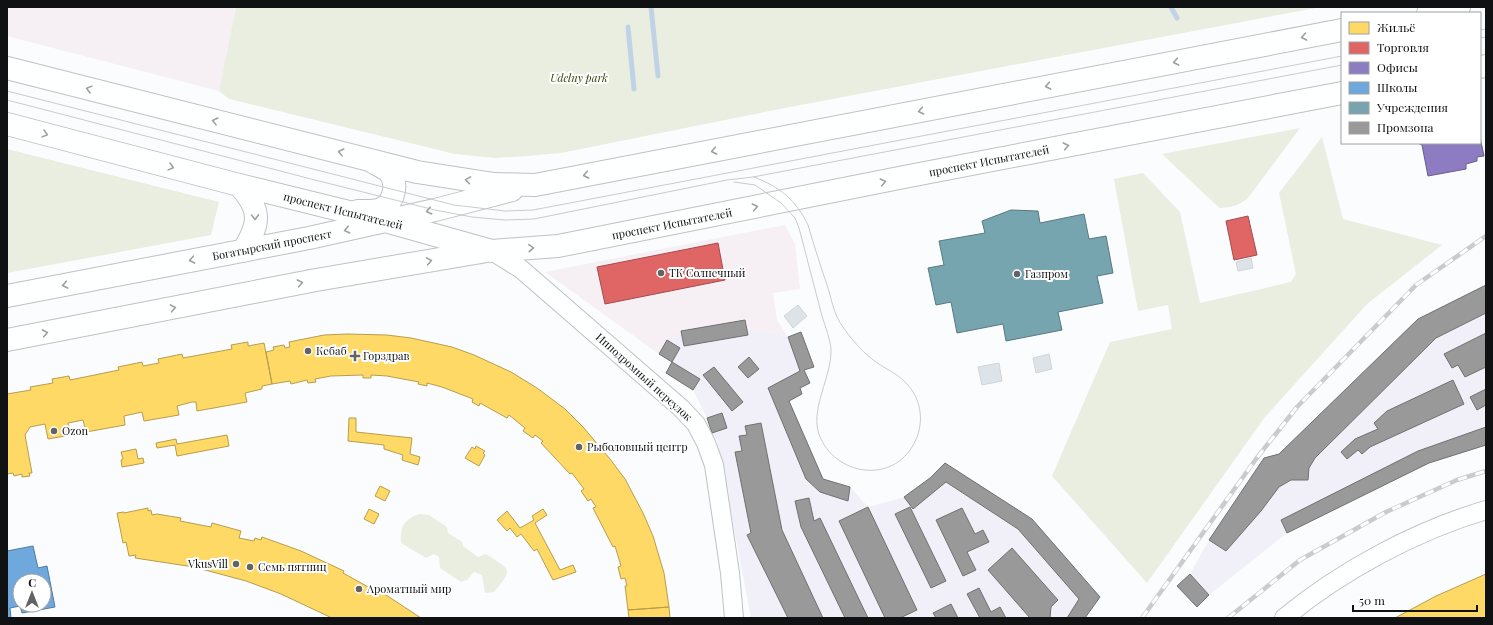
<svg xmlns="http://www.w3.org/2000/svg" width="1493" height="625" font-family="'Playfair Display',serif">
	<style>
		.commercial { fill: #f6eff3 }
		.industrial { fill: #f1f0f8 }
		.green { fill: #e9eee1 }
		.homes { fill: #ffd966; stroke: #b79d4d }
		.shops { fill: #e06666; stroke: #a14c4d }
		.offices { fill: #8e7cc3; stroke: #685c8e }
		.schools { fill: #6fa8dc; stroke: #527b9f; fill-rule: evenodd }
		.public { fill: #76a5af; stroke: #577980 }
		.industry { fill: #999; stroke: #707070 }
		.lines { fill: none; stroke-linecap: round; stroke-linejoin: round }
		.stream { stroke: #c0d2e6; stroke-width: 5 }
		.building { fill: #dde4e9; stroke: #d2d4d6 }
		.street-casing { stroke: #bfc1c3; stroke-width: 20 }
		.secondary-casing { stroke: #bfc1c3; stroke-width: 24 }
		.street { stroke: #feffff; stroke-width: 18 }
		.secondary { stroke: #feffff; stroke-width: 22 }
		.tram { stroke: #cacbcb; stroke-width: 1 }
		.rail-casing { stroke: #cacbcb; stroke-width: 4.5 }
		.rail { stroke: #fff; stroke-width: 3; stroke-dasharray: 9; stroke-linecap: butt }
		.oneway { stroke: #9ea0a0 }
		.poi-dot { fill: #616365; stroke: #fff; stroke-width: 1.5 }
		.labels { text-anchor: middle; stroke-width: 4; stroke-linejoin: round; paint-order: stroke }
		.park-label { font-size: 11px; font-style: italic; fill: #384108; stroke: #fff }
		.street-label { font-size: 11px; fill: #0f1112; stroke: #fff }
		.poi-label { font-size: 11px; fill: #0f1112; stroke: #fff; text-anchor: start }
	</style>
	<rect width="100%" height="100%" fill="#fafcfe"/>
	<path class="commercial" d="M7,7H236L219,91L7,36Z
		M785,225L795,244L800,289L773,293L777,320L788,337L747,328L745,320L667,340L659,354L545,272Z"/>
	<path class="industrial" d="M1486,285V445L1429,463L1287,533L1209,595L1197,607L1177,586L1190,574L1209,540L1264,458L1279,454L1418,319Z
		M745,320L747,328L788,337L801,332L814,367L804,370L810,383L800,388L802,394L789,401L823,479L850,487L868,507L905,497L930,478L945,463L1032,519L1100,597L1085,618H751L717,439L712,433L707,418L693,390L666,373L672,362L659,354L667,340L681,331Z"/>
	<path class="green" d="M236,7H1321L790,107L561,153L527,156L495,158L455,154L229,99L219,91Z
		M1300,128L1248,198C1238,206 1232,207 1220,208L1214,203L1162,154Z
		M1322,137L1343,219L1442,245L1367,304L1265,417L1147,583L1052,476L1110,342L1172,329L1168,305L1138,311L1114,179L1143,173L1180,212L1200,303L1291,282L1296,274L1279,193Z
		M7,149L219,202L211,235L7,273Z
		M419,514L429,515L447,527L448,533L462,542L463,546L478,557L486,554C511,571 514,568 494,592L485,593L482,575L474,572L467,580L461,582L440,568L439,557L434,554L426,558L401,543C400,526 404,520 419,514Z"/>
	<path class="homes" d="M347,334L387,335L411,338L452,347L474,355L511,372L537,388L565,409L583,427L610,459L625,479L643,513L653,536L664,573L669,607L628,610L625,586H627L625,578L621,579L618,567L621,566L615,546L613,547L593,508L596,507L591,499L588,501L581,491L584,489L572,473L570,474L541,443L543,441L535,435L533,438L523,431L525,428L509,415L507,418L480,403L479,406L472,402L473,399L442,387L427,383V386L418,384L419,382L387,376L371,375V378H363V375L331,376L315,379L316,382L308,383L307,380L291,384L290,381L272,384L266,352L274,350L273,347L284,345L285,348L290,347L289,342L324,335Z
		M248,342V346L264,343L272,384L262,386V389L245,393L247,402L197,411L196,402H192L177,406L179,415L144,421L142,412L124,416L125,425L86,432L83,420L68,423L71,435L48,439L45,424L30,427L25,435L32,473H29L30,476L22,477V474L14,476L13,473L7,474V394L31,390L30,387L53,383L52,379L69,376L70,380L119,370L118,367L142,362L143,366L159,363L158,359L182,354L183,358L232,349L231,345Z
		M349,418H356V432L412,438L410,454L420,457L418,465L402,460L403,455L384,449V445L348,441Z
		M227,435L229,446L177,456L175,445L157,448L156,443L176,439L177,444Z
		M476,446L485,451L483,453L485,455L479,466L465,458L472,447L475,449Z
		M136,449L138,459L143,458L144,463L122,467L121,460L123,459L121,452Z
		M380,486L390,491L385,501L375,496Z
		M148,508V511L151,510L152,515L157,514L181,518L180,521L211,527L212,523L241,531L239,538L254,541L255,538L261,540L262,537L301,551L344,571L343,573L379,593L380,591L421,618H332L281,594L246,581L194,567L135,558L136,555L129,556L126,542L123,543L117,513L124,512V513Z
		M369,509L379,514L374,524L364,519Z
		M543,509L547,515L535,523L560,570L573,565L576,572L553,580L537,549L534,551L521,534L517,537L510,528L507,531L497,520L507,511L520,528L534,520L532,516Z
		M1486,574V618H1395L1436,596Z
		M669,607L670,618H629L628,610Z"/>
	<path class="shops" d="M1248,216L1257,255L1234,260L1226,221Z
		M718,243L725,280L605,304L597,267Z"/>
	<path class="offices" d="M1480,137L1484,156L1477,157V161L1466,164V169L1428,176L1422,145L1418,143H1480Z"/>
	<path class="schools" d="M33,546L38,568L47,566L55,607L22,613L20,606L10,608L11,618H7V551ZM20,581H44V605H20Z"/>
	<path class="public" d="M1011,210L1038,211L1040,223L1084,214L1089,239L1106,236L1113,273L1097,276L1103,303L1058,312L1062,330L1006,341L1003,324L957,333L951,302L936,305L928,268L944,265L939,241L985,233L982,221Z"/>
	<path class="industry" d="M1486,285V313L1436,338L1315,458L1309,468L1308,480H1291L1279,487L1261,511L1226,551L1209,540L1264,458L1279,454L1418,319Z
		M745,320L748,335L684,346L681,331Z
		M801,332L814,367L804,370L810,383L800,388L802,394L789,401L823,479L850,487L848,501L820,492L806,479L768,388L800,371L788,337Z
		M1486,333V367L1465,377L1458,365L1452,368L1444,354Z
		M667,340L680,348L672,362L659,354Z
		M749,357L759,369L748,378L738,367Z
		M672,362L700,379L693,390L666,373Z
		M714,367L743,402L732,411L703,375Z
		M1453,380L1464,404L1370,447L1362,454L1358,450L1347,459L1341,452L1355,439L1378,429L1374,423L1387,411Z
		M1486,389V405L1477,410L1470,397Z
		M722,413L727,428L712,433L707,418Z
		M761,423L782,530L823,618H788L747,535L751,533L735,452L742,451L739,436L747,435L745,426Z
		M1486,427V445L1429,463L1287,533L1281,520L1418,451Z
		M945,463L1032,519L1100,597L1085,618H1067L1079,599L1018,529L946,482L913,509L904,497L930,478Z
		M809,498L814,521L820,518L868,618H845L801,527L795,501Z
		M868,507L917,610L900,618H885L839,521Z
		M910,507L946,581L931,588L895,514Z
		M962,508L975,534L983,530L989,542L967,552L976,570L963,576L936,520Z
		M1012,548L1058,600L1051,607L1050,618H1030L988,570Z
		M1190,574L1209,595L1197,607L1177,586Z
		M979,588L991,612L1000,607L1006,618H980L967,594Z
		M951,604L958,618H936L933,613Z"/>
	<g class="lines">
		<path class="stream" d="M651,7L658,76
			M1171,7L1177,18
			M628,27L634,89"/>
	</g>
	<path class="building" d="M1251,258L1253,268L1238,271L1236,262Z
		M798,305L807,316L793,328L784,316Z
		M1049,354L1052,369L1036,373L1033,358Z
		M999,363L1002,381L982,385L978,367Z"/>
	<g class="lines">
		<defs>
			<path id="street" d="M492,251L521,269L681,408L696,424L706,443L714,465L730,573L734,618
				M1284,618C1341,571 1415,531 1486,510"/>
			<path id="secondary" d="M1428,13L1459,7
				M1480,67L1486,66
				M7,68L417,172L494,184L535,185L1342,30
				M7,124L239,185L385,221L492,251L558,246L904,177L1342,93
				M239,185C261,209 261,223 243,251
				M358,211C366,211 376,212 383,208C395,201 398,182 389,172C385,168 378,165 373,162
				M7,296L309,238L435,210L512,190
				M7,340L316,280L487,251"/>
		</defs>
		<use href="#street" class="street-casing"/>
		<use href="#secondary" class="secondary-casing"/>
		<use href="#street" class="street"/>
		<use href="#secondary" class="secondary"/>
		<path class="tram" d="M1480,30L1486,29
			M1480,38L1486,37
			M7,91L454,205L505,211L533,210L1342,56
			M7,100L315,180L435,210L472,217L505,220L534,219L727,180L753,177L1342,65
			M734,182L755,185L781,203L795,218L799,228C807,257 814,287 822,316C825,326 831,341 831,351C831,377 812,406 818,431C830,473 888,486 912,447C925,427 923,400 906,383C897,373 883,368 872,359C860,350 844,331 837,317C833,308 831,298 828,288C821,267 814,246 808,225C796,200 780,187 754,177"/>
		<defs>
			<path id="rail" d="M1142,618L1256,459L1297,407L1416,285L1486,236
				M1228,618L1300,560L1386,512L1457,480L1486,471"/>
		</defs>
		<use href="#rail" class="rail-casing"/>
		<use href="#rail" class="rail"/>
	</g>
	<defs><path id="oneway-chevron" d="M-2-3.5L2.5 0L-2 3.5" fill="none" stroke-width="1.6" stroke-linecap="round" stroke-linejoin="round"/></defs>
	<g class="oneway">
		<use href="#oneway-chevron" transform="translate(1304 37) rotate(169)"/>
		<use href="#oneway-chevron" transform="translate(1176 62) rotate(169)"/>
		<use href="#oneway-chevron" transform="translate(1048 86) rotate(169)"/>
		<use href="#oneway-chevron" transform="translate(89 89) rotate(-165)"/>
		<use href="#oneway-chevron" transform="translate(921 111) rotate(169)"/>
		<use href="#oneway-chevron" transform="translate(215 121) rotate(-166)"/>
		<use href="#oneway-chevron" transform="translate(45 134) rotate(15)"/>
		<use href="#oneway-chevron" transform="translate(1066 146) rotate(-11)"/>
		<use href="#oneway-chevron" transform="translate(714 151) rotate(169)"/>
		<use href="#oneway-chevron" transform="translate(341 152) rotate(-166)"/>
		<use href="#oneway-chevron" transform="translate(171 167) rotate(15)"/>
		<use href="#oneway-chevron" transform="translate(586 175) rotate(169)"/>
		<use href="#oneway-chevron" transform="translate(468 180) rotate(-171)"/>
		<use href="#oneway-chevron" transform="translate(883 182) rotate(-12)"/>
		<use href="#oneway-chevron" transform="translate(755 207) rotate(-11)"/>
		<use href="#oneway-chevron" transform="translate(429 211) rotate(167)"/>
		<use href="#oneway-chevron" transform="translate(255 217) rotate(89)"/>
		<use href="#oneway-chevron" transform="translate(347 230) rotate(167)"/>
		<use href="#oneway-chevron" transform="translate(531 248) rotate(-4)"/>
		<use href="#oneway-chevron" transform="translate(192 260) rotate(169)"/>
		<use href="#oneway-chevron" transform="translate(429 261) rotate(-10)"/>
		<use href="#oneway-chevron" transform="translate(300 283) rotate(-11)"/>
		<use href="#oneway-chevron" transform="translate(65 285) rotate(169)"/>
		<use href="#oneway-chevron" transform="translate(173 308) rotate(-11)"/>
		<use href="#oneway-chevron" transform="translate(45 333) rotate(-11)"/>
	</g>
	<g class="poi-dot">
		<circle cx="661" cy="273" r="4"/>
		<circle cx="1017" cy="274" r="4"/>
		<circle cx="308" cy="351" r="4"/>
		<path d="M353 350h4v4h4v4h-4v4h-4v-4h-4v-4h4z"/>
		<circle cx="54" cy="431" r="4"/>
		<circle cx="579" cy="447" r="4"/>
		<circle cx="236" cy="564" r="4"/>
		<circle cx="250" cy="567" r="4"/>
		<circle cx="359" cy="589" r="4"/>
	</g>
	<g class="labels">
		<g class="park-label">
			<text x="579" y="82">Udelny park</text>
		</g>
		<g class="street-label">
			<text transform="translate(989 161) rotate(-11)" y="4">проспект Испытателей</text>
			<text transform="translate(343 211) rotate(14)" y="4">проспект Испытателей</text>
			<text transform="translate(672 224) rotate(-11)" y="4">проспект Испытателей</text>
			<text transform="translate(272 245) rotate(-11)" y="4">Богатырский проспект</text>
			<text transform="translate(644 377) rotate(42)" y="4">Ипподромный переулок</text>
		</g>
		<g class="poi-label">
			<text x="669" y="277">ТК Солнечный</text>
			<text x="1025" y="278">Газпром</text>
			<text x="316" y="355">Кебаб</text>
			<text x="363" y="360">Горздрав</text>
			<text x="62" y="435">Ozon</text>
			<text x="587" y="451">Рыболовный центр</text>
			<text x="228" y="568" text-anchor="end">VkusVill</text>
			<text x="258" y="571">Семь пятниц</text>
			<text x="367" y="593">Ароматный мир</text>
		</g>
	</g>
	<rect width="1493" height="625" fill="none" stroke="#0f1112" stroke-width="16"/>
	<rect x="1341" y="12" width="140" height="132" fill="#ffffff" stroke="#9fa0a0"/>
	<rect x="1349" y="22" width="20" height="12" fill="#ffd966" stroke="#9fa0a0"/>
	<text x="1377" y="32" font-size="12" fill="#0f1112">Жильё</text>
	<rect x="1349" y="42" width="20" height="12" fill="#e06666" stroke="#9fa0a0"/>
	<text x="1377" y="52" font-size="12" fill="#0f1112">Торговля</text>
	<rect x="1349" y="62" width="20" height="12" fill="#8e7cc3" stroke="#9fa0a0"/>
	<text x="1377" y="72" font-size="12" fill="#0f1112">Офисы</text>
	<rect x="1349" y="82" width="20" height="12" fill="#6fa8dc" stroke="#9fa0a0"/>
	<text x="1377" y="92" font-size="12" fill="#0f1112">Школы</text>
	<rect x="1349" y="102" width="20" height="12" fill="#76a5af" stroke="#9fa0a0"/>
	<text x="1377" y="112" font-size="12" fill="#0f1112">Учреждения</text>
	<rect x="1349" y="122" width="20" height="12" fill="#999999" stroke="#9fa0a0"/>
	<text x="1377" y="132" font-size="12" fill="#0f1112">Промзона</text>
	<g transform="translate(32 593)"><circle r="19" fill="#ffffff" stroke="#9fa0a0"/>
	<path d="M0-3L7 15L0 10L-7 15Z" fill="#616365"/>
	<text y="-6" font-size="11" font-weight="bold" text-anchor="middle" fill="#0f1112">С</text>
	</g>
	<path d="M1353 605v6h124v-6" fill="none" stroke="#0f1112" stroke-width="2"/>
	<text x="1359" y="605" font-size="12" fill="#0f1112" stroke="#ffffff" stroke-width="3" paint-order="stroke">50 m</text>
</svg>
